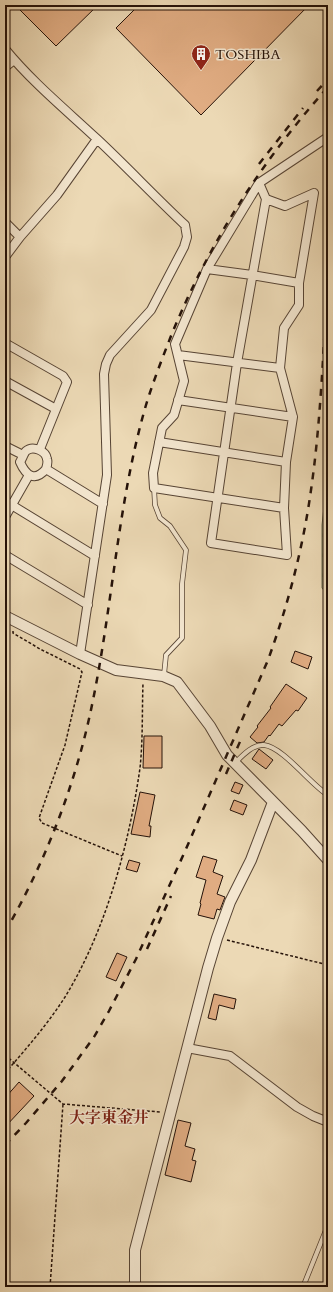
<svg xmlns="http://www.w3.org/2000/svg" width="333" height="1292" font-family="Cardo,'Noto Serif JP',serif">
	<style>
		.forest { fill: url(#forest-firs); stroke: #6b694e }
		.building { fill: #e0ac82; stroke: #251209 }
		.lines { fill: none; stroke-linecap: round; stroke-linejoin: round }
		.service-casing { stroke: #574434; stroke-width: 5.5 }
		.minor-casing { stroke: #574434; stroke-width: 10 }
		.tertiary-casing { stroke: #574434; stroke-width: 12 }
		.path { stroke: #251209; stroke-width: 1.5; stroke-dasharray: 3 2; stroke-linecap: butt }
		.service { stroke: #f3e6cf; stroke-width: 4 }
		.minor { stroke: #f3e6cf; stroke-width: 8 }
		.tertiary { stroke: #f3e6cf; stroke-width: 10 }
		.rail { stroke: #251209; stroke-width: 2.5; stroke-dasharray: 7 7; stroke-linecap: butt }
		.labels { text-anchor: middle; stroke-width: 3; stroke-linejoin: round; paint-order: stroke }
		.poi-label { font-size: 14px; fill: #251209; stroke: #f3e6cf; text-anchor: start }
		.quarter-label { font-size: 16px; font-weight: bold; fill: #7a1f14; stroke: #f3e6cf }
	</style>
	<defs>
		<pattern id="forest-firs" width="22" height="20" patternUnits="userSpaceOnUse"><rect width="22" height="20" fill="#b1c092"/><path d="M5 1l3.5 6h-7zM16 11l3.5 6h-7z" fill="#98a47d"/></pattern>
	</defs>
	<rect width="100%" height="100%" fill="#ecd9b5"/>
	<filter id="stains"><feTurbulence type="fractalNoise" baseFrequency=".005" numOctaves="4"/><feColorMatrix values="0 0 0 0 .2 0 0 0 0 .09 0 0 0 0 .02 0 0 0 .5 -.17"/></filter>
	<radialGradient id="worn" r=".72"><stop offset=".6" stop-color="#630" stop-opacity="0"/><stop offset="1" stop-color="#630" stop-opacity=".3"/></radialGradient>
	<path class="forest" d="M328,471V595L322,588V525Z"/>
	<path class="building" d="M15,5H98L56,46Z
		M139,5H309L201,115L116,28Z
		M295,651L312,657L308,669L291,662Z
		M286,684L307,698L298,711L296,710L282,726L279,724L270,736L269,735L264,742L257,743L250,737L258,727L257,726L271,708L270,707Z
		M144,736H162V768H143Z
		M259,749L273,760L266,769L252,759Z
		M235,782L243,785L239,794L231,791Z
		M140,792L155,795L149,826H151L150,837L131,834Z
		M234,800L247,805L243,815L230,810Z
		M203,856L217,860L213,872L223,876L217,894L225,897L220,910L217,909L214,919L198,915L201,904L200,903L206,880L196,877Z
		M129,860L140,863L137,872L126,869Z
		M117,953L127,957L116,981L106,977Z
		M214,994L236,999L234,1009L219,1005L216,1020L208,1018Z
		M19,1082L34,1096L5,1127V1098Z
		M178,1120L191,1123L185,1146L195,1149L192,1160L196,1161L191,1182L165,1175Z"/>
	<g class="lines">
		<defs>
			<path id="service" d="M154,488L155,505L160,518L170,526L186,550L182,584V638L166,655L164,675
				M235,763C242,756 253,744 264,745C283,747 311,785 328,795
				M303,1287L328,1225"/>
			<path id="minor" d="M5,49C32,82 66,110 97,139C127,167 155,197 185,225L187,237L184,247L151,310L110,355L106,364L104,374L107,475L80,654
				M5,67L14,60
				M259,183L207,269L175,344L184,381L174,415L162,428L153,473L154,488L284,508
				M266,199L285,206L314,193L299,283V305L284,328L280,368L293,417L286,462L284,508L287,555L211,543L237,363L266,199L259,183L328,137
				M5,222L20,237
				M5,257L20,237L57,195L97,139
				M207,269L252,275L299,283
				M5,343L63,376L67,382L40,449
				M178,355L280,368
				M5,381L56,409
				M178,400L293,417
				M159,442L286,462
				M5,446L23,455
				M46,469C35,482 26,476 20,462C22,459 24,453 26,451C33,445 46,451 47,459C48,462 47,466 46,469L103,504
				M5,501L95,556
				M5,517L29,475
				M5,555L88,605
				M187,1048L230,1056L297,1107L313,1116L328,1122"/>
			<path id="tertiary" d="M5,616L80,654L116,670L163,676L177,682L210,726L227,755L302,831L328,860
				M135,1287V1250L208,968L217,938L230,902L251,860L273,802"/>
		</defs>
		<use href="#service" class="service-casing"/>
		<use href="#minor" class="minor-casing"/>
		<use href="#tertiary" class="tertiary-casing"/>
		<path class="path" d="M13,631V633L40,649L80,669L82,672L65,745L39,818L42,823L122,856
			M227,940L328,965
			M5,1055L63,1104L160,1112
			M5,1073C26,1049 47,1025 65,997C106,930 129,845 140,768C143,740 142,711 143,683
			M50,1287L63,1104"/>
		<use href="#service" class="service"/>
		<use href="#minor" class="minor"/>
		<use href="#tertiary" class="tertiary"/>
		<path class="rail" d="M317,91L328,79
			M259,164L303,108
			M226,774L242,737
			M5,932C46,861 77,781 93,700C113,602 118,501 146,405C153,382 162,359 171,336C209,243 261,162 328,87
			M147,949L171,896
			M5,1145L26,1123L62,1081L94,1037L109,1011L136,959L186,849L268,660C288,605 303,548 311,490C321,421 323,350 328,279"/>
	</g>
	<defs>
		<symbol id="building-pin" viewBox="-11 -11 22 30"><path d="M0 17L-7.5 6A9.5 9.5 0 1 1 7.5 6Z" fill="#8f2418" stroke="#f3e6cf"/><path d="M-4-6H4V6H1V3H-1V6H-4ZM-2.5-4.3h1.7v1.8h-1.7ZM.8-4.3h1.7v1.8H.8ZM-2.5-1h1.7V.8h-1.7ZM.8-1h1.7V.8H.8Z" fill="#fff"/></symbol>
	</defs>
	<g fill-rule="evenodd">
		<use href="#building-pin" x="190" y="43" width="22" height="30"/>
	</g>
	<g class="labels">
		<g class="poi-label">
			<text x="215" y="59">TOSHIBA</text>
		</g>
		<g class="quarter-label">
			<text x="109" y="1123">大字東金井</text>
		</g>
	</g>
	<rect width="333" height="1292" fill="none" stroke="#ecd9b5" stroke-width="20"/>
	<rect x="6" y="6" width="321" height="1280" fill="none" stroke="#251209" stroke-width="2"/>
	<rect x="10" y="10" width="313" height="1272" fill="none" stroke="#251209"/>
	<rect width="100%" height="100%" filter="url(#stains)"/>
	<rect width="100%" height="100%" fill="url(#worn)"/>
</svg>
